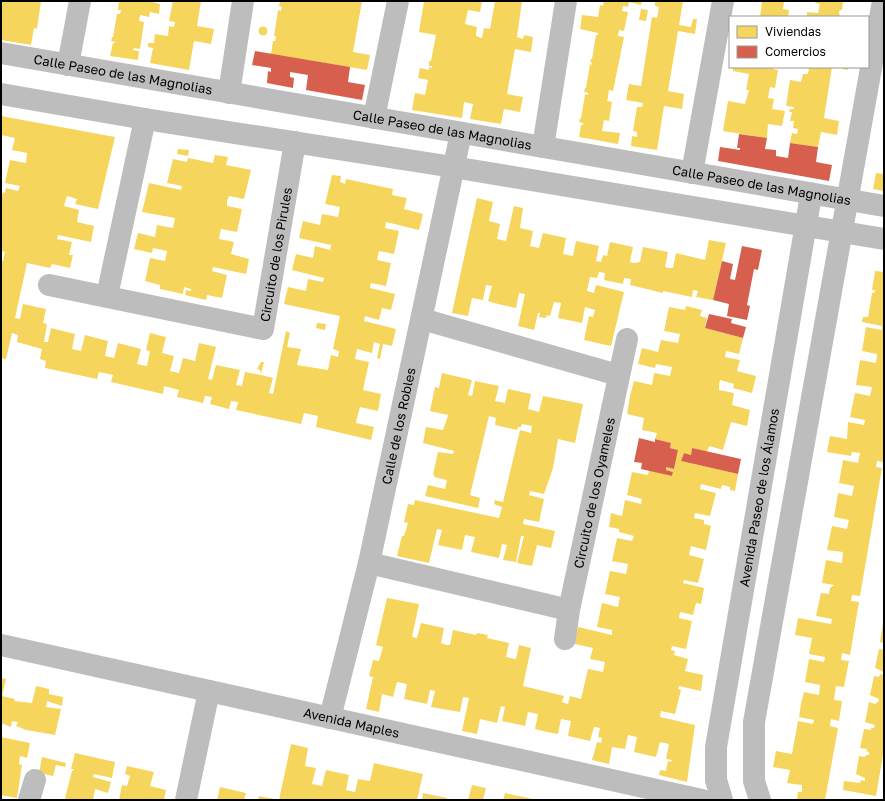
<svg xmlns="http://www.w3.org/2000/svg" width="885" height="801" font-family="'Golos Text',sans-serif">
	<style>
		.homes { fill: #f6d55c }
		.shops { fill: #d6604d }
		.lines { fill: none; stroke-linecap: round; stroke-linejoin: round }
		.minor { stroke: #bdbdbd; stroke-width: 22 }
		.labels { text-anchor: middle; stroke-width: 4; stroke-linejoin: round; paint-order: stroke }
		.street-label { font-size: 13px; fill: #000; stroke: #fff }
	</style>
	<rect width="100%" height="100%" fill="#fff"/>
	<path class="homes" d="M1,1H41L37,29L34,28L31,45L1,40Z
		M119,1H148L160,4L159,14L150,12L149,17L140,15L139,21L144,22L140,49L134,48L133,50L139,51L138,60L110,56L113,43H115V42L111,41L112,37H113L117,14H120L121,10H118Z
		M173,1H201L197,26L214,29L211,44L194,41L189,70L150,63L153,48L148,47V43H154L155,34L168,36L169,26L174,27L175,22L169,21Z
		M280,1H362L353,52L370,55L367,70L271,54L273,41H275L276,36H274L278,10L281,11L282,7L279,6Z
		M424,1H482L480,12L468,10L465,24L477,27L476,36L482,38L484,28L490,29L495,1H522L517,37L523,39L524,35L533,37L531,52L515,49L507,94L523,97L520,112L504,109L501,124L470,119L473,104L464,102L462,118L412,110L415,93L425,95L428,80L418,78L420,68L429,70V67L432,68V66H429V61H431L436,35L419,32Z
		M604,1H642L641,5L629,2L628,7L623,6L622,11L628,12L624,31L619,30L618,36L624,37L613,91L609,90L608,97L607,101L612,102L609,121L604,120L602,131L620,133L618,144L579,137L581,125H583V123L579,122L580,118L581,119L585,94L588,95V93L584,92L585,88H586L590,64L592,65L590,59H592L596,35H598V33L580,29L582,15L598,17L600,5L603,6Z
		M655,1H683L679,25L691,27L693,19H697L695,34L678,31L668,91L684,94L682,109L664,106L657,150L631,146L632,136L637,137V132L633,131L637,107H642L643,103L626,100L629,84L641,86L652,17L657,18L659,7L655,6Z
		M765,1H784L783,9L789,10L788,17H760L762,2Z
		M816,1H843L842,10H840L839,12L840,17H807V12L818,13L820,4L815,3Z
		M641,9L648,10L646,21L639,20Z
		M258.5 31a4.5 4.5 0 1 1 9 0a4.5 4.5 0 1 1-9 0Z
		M733,67H773V69L778,70L775,88L770,87L768,98L774,99L772,109L785,111L782,126L768,124L767,138L723,131L728,101L745,104L749,90H746L749,74L733,71Z
		M802,67H832L824,118L839,121L837,135L821,132L818,147L790,143L792,133L797,134L798,129L793,128L794,121H790L792,112H789L790,109H794V107L786,106L790,80L801,82L803,74H808L809,69Z
		M842,67H849L848,70L842,69Z
		M1,116L115,137L98,209L75,204L77,199L67,196L64,206L79,210L77,222L94,226L91,242L58,235L57,239L72,242L69,255H73L70,268L52,264L50,268L27,263L15,318L20,319L23,304L46,309L43,323L47,324L44,342H48L51,328L75,334L72,349L81,351L85,335L96,338L108,341L105,356L110,357L114,358L118,343L141,349L137,364L147,366L150,351L146,350L150,333L166,337L162,353L174,356L170,371L179,373L183,358L195,361L199,343L216,347L208,379L212,380L216,365L240,370L236,385L242,386L245,372L261,375L273,378L269,393L273,394L286,331L290,333L287,347L301,349L297,365L328,370L331,355L338,357L339,351L333,349L340,316L284,304L288,287L306,291L308,279L323,282L324,278L292,270L296,254L313,258L315,246L330,250L331,245L299,238L303,221L320,225L322,214L338,217L340,207L325,204L332,175L341,176L340,182L345,184L346,179L393,189L392,195L407,198L404,209L423,214L419,230L386,222L385,228L399,231L394,254L379,251L377,260L391,263L386,286L371,283L370,288L395,294L391,310L382,308L379,320L365,316L364,321L396,329L392,346L383,344L380,359L377,358L380,344L374,342L372,353L357,349L355,359L369,362L363,390L381,394L378,411L360,407L357,418L356,423L374,427L371,440L316,427L318,416L304,413L301,424L236,410L238,402L231,401L229,409L210,404L212,397L205,396L203,403L177,397L179,390L164,386L163,394L111,382L113,375L99,372L97,379L45,368L46,361L40,359L42,349L17,342L18,335L12,333L6,359L1,358V261H3L5,252L1,251V200L3,192L5,193L6,188L18,191L20,186L5,183L10,160L26,163L27,153L12,150L15,138L1,135Z
		M178,149L189,150L188,156L177,154Z
		M215,155L228,157L226,165L251,170L244,199L229,196L227,201V206L242,209L237,232L221,229L219,239L234,242L231,254L249,259L246,274L213,267L212,271L227,275L222,298L207,295L206,300L189,296L185,295L186,290L191,291V289L184,287L183,294L160,289V285L145,281L150,258L165,261L167,251L153,248L152,253L134,249L138,233L155,237L157,225L173,228L175,218L142,212L149,183L181,190L182,186L167,183L173,159L187,162L188,158L213,163Z
		M876,173L884,174V191L873,189Z
		M477,198L493,202L489,221L500,224L497,239L506,241L514,206L523,208L520,228L533,231L530,246L539,248L543,233L566,238L563,254L573,256L576,241L599,246L596,261L601,262L603,255L607,256L610,242L633,247L630,262L634,263L640,262L643,247L668,252L665,267L668,268H673L676,253L705,260L709,240L726,243L713,300L696,297L698,291L693,290L692,297L663,291V293L630,285L631,279L624,278L623,284L604,280L605,273L599,272L597,278L590,277L587,291L594,293L596,285L624,292L611,346L584,340L589,316L593,317L595,310L585,307L582,323L558,318L561,303L554,302L550,316L547,315L546,318L539,317L540,313H538L534,330L518,326L525,294L519,293L516,308L494,303L488,301L492,286L486,285L483,300L472,298L468,316L452,313Z
		M875,271L884,272V459L883,462L877,461L876,467L882,468L860,596L852,595L851,601L859,602L850,655L842,653L841,660L849,661L844,687L836,686L834,700L842,701L839,721L831,719L830,726L838,728L825,800H800L797,799L798,792H802V785L787,783L790,770L773,767L776,751L792,754L798,721L813,724L814,720L799,717L801,704L804,692L819,695L820,685L805,682L809,659L824,662L825,657L809,654L812,638L795,635L798,618L831,624L832,619L816,616L821,593L829,594L830,588L834,585L822,583L826,560L842,563L843,552L827,550L832,526L847,529L849,520L834,517L838,493L852,496L854,486L839,483L843,460L858,463L860,453L852,452L851,456L827,452L830,436L847,439L848,422L864,425L865,420L850,417L855,393L870,396L872,387L856,385L860,360L876,363L877,354L862,351L866,327L882,330V326L862,322L863,317H868L872,293H874L875,290H872Z
		M686,306L702,310L700,316L707,318L705,328L743,338L739,354L726,351L725,357L740,360L737,371L756,376L752,393L733,388L734,384L720,380L719,385V390L734,393L732,405L750,410L747,426L731,422L723,450L709,446L707,452L692,448L691,455L684,453L681,461L738,474L735,491L730,490V487L722,485L721,489L701,484L700,489L716,493L710,516L695,513L694,518L704,520V524L711,526L706,550L691,546L689,555L704,559L698,583L684,580L683,583L704,588L701,604L696,603L693,615L680,612L679,618L692,621L686,649L672,646L671,650L675,651L674,655L688,659L685,671L703,675L701,691L679,686L678,689L681,690L675,714L661,711L660,717L695,725L687,782L659,775L660,770L666,771L668,761L671,762L672,760L666,759L669,744L660,742L656,757L634,752L637,737L628,735L625,749L612,747L609,764L592,760L597,742L601,743L602,738L598,737L600,728L594,727L590,741L568,736L571,721L561,719L558,734L547,732L535,729L538,714L528,712L525,726L502,721L505,707L501,706L497,723L480,719L477,734L462,731L469,698L463,697L460,712L431,707L435,691L430,690L427,704L404,699L407,684L397,682L393,697L382,694L379,712L366,709L373,677L369,676L373,660L379,661L383,647L376,645L387,598L419,604L412,637L417,638L421,623L444,628L441,643L446,645H450L453,630L476,635L477,633L488,635L487,638L509,643L506,657L516,659L519,645L531,648L523,686L564,696L562,702L568,704L570,696L581,699L588,669L603,672L605,662L590,659L593,648L575,644L578,627L612,635V630L597,627L602,603L618,607L620,597L605,594L610,571L626,574L628,564L612,561L617,538L632,541L634,536L619,532V529L609,527L611,513L622,516L625,500L641,504L642,499L627,495L632,472L648,475L649,470L672,476L673,472L666,470V467L674,469L678,450L670,448L671,443L655,439L657,433L642,430L644,418L627,414L630,396L634,381L652,385L654,373L670,376L672,367L656,364L655,368L638,364L642,348L658,352L661,340L678,343L680,334L664,331L669,307L685,310Z
		M317,323L326,324L325,330L316,328Z
		M261,362H264L261,374L260,370L257,369Z
		M442,373L472,380L468,395L472,396L475,381L499,386L495,401L505,403L508,389L531,394L528,409L539,412L543,396L583,404L575,443L558,439L553,468L544,494L530,491L529,495L544,499L539,522L524,519L523,524L555,531L551,548L537,545L532,566L517,563L524,536H521L516,562L503,560L507,545L502,544L499,558L471,552L475,537L465,535L462,550L438,545L442,530L437,529L429,563L397,556L402,536H404L408,523L404,522L408,504L414,505L415,500L499,518L502,507L494,504L495,500L503,502L520,430L531,433L532,426L522,424L521,427H518L517,430L495,425L496,418L489,416L470,495L480,498L478,508L425,496L428,485L445,489L447,480L434,477L435,475H433L438,452L453,454L454,451L423,443L426,427L443,430L447,419L448,415L430,411L435,387L439,388Z
		M883,623H884V643L880,642Z
		M879,649L884,650V672L875,668Z
		M880,674L884,675V749L876,796L843,790L844,781L860,783L861,780L865,781V778L856,774L859,756L865,757L866,755H869V752L866,751L867,749L860,748L864,729L871,730V728H874L875,725L865,722L869,702L875,704L879,701V699L870,695L874,676L879,677Z
		M1,678L6,679L2,696L15,699L14,701L32,703L36,686L49,689V694L63,697L62,706L47,701L46,707L61,709L55,735L26,730L16,726L18,722L12,721L11,727L1,723Z
		M1,737L30,743L27,758L20,756L19,764L22,765L17,798L1,795Z
		M291,744L308,748L305,766L316,768L312,784L322,786L326,770L349,775L346,790L355,792L358,779L370,781L374,763L423,774L417,800H279Z
		M75,753L115,762L112,778L94,774L93,777L111,782L108,793L95,789L93,800H67L65,798L72,771L74,769H71Z
		M42,757L66,763L65,767L56,765L53,776L39,773Z
		M127,766L154,772L150,786L166,790L164,800H119L122,785L127,786L130,776L125,774Z
		M472,785L486,788L483,800H468Z
		M220,787L246,793L244,800H217Z
		M423,793L447,798V800H422Z
		M505,793L533,799V800H503Z
		M259,796L274,799V800H258Z"/>
	<path class="shops" d="M255,51L350,67L348,82L365,85L362,100L306,90L308,75L290,72V77L294,78L293,88L267,83L268,71L271,72V68L252,65Z
		M739,134L767,138L765,149L776,150V156L788,158L790,143L818,147L816,162L832,165L829,181L718,161L720,147L740,150V148H737Z
		M742,246L762,250L758,270L754,269L747,305L750,306L747,320L727,316L729,304L713,300L722,261L733,264L730,279L735,280Z
		M709,314L732,319L731,323L746,327L743,338L705,328Z
		M639,438L655,442V439L671,443L670,448L678,450L674,469L666,467V470L673,472L672,476L641,469L642,463L634,462Z
		M692,448L741,459L738,474L681,461L684,453L691,455Z"/>
	<g class="lines">
		<g class="minor">
			<path id="s1" d="M1,53L884,206"/>
			<path d="M68,65L80,1"/>
			<path d="M229,93L243,1"/>
			<path d="M1,94L145,119L453,167L884,239"/>
			<path d="M374,118L398,1"/>
			<path d="M543,147L566,1"/>
			<path d="M692,173L723,1"/>
			<path id="s2" d="M49,285L263,329L295,142"/>
			<path d="M107,296L145,119"/>
			<path d="M422,319L618,375"/>
			<path d="M369,563L569,610"/>
			<path id="s3" d="M565,639L569,610L627,339"/>
			<path id="s4" d="M1,645L702,800"/>
			<path id="s5" d="M330,718L369,563L461,133"/>
			<path d="M29,800L35,780"/>
			<path d="M186,800L209,691"/>
			<path id="s6" d="M722,800L716,780V747L811,195"/>
			<path d="M760,800L754,781V722L883,1"/>
		</g>
	</g>
	<g class="labels">
		<g class="street-label">
			<text dy="5" stroke="none"><textPath href="#s1" startOffset="124">Calle Paseo de las Magnolias</textPath></text>
			<text dy="5" stroke="none"><textPath href="#s1" startOffset="448">Calle Paseo de las Magnolias</textPath></text>
			<text dy="5" stroke="none"><textPath href="#s1" startOffset="772">Calle Paseo de las Magnolias</textPath></text>
			<text dy="5" stroke="none"><textPath href="#s2" startOffset="294">Circuito de los Pirules</textPath></text>
			<text dy="5" stroke="none"><textPath href="#s5" startOffset="300">Calle de los Robles</textPath></text>
			<text dy="5" stroke="none"><textPath href="#s3" startOffset="149">Circuito de los Oyameles</textPath></text>
			<text dy="5" stroke="none"><textPath href="#s6" startOffset="307">Avenida Paseo de los Álamos</textPath></text>
			<text dy="5" stroke="none"><textPath href="#s4" startOffset="359">Avenida Maples</textPath></text>
		</g>
	</g>
	<rect width="885" height="801" fill="none" stroke="#000000" stroke-width="4"/>
	<rect x="729" y="16" width="140" height="52" fill="#ffffff" stroke="#999999"/>
	<rect x="737" y="26" width="20" height="12" fill="#f6d55c" stroke="#999999"/>
	<text x="765" y="36" font-size="12" fill="#000000">Viviendas</text>
	<rect x="737" y="46" width="20" height="12" fill="#d6604d" stroke="#999999"/>
	<text x="765" y="56" font-size="12" fill="#000000">Comercios</text>
</svg>
